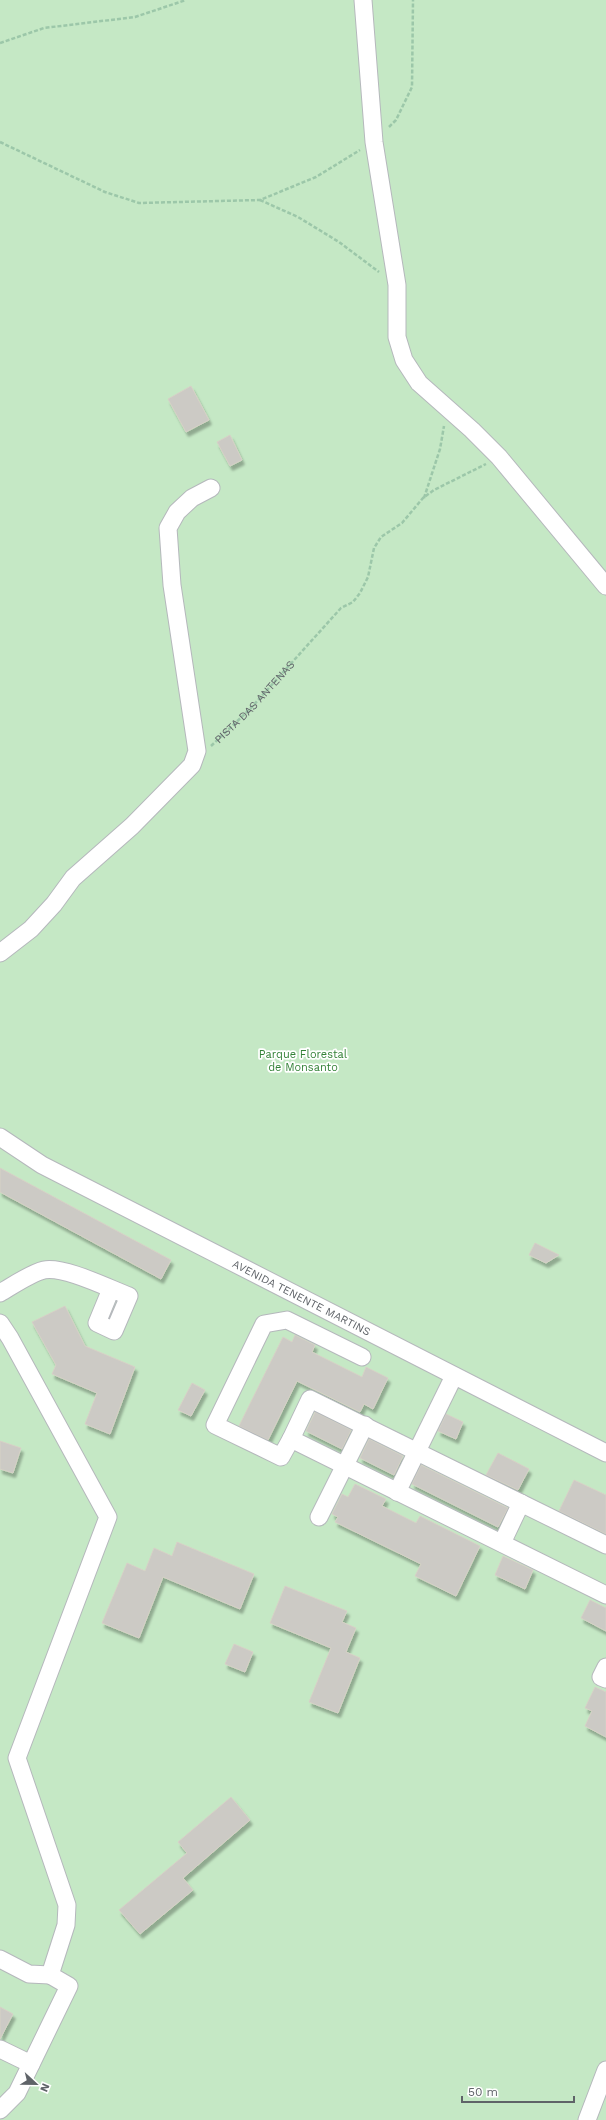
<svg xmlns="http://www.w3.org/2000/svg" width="606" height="2120" font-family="'Work Sans',sans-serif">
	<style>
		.green { fill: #c5e8c5 }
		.building { fill: #cccac5; stroke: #d6d1c6; filter: url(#shadow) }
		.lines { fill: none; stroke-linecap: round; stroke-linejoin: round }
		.minor-casing { stroke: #b5b8bc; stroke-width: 19 }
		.path { stroke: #9cc7a9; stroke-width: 2.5; stroke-dasharray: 4 2; stroke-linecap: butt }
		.minor { stroke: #fff; stroke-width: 17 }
		.labels { text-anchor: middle; stroke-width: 3.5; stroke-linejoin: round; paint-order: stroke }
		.street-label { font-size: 11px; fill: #5f6368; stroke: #fff }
		.park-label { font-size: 11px; fill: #348238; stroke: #fff }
	</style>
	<defs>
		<filter id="shadow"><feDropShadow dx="2.5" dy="4.5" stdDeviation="1" flood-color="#0004"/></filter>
	</defs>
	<rect width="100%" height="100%" fill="#f1efe8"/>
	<path class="green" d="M0,0H606V2120H0Z"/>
	<path class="building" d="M191,386L209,420L186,432L168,399Z
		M230,435L242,460L230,466L217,442Z
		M0,1168L171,1260L161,1279L0,1192Z
		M535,1243L559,1255L546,1263L529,1255Z
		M65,1306L85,1346L135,1367L110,1434L85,1424L97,1393L52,1374L56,1365L32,1322Z
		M295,1335L315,1345L312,1352L362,1377L366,1367L388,1378L373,1409L364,1404L360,1412L297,1381L268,1440L239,1426L283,1337L292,1342Z
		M192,1383L205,1390L191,1416L178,1410Z
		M315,1412L351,1430L342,1449L306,1431Z
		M446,1414L463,1422L456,1439L438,1431Z
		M369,1439L403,1456L394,1475L360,1458Z
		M0,1441L21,1448L13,1473L0,1469Z
		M498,1453L529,1469L518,1490L486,1475Z
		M421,1465L508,1508L498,1527L412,1484Z
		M574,1480L606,1495V1534L559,1511Z
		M355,1484L386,1499L382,1506L416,1523L420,1516L480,1546L456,1596L415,1576L421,1564L335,1522L338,1517L332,1514L342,1494L348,1497Z
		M177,1542L254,1574L240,1609L163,1577L139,1638L102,1623L127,1563L145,1571L154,1548L172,1556Z
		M503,1556L533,1570L525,1589L495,1575Z
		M285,1586L347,1611L342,1622L356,1628L346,1652L360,1658L338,1713L309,1702L331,1648L270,1623Z
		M590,1600L606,1608V1631L581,1618Z
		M234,1644L253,1652L245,1672L225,1664Z
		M595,1687L606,1692V1737L585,1726L592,1711L585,1708Z
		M231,1797L250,1820L183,1878L193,1890L140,1934L119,1910L187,1853L178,1842Z
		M0,2007L13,2014L0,2039Z"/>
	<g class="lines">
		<defs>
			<g id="minor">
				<path d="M363,0L374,142L397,285V337L404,360L419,383L472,430L499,457L606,586"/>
				<path d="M0,953L31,929L54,904L73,878L132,826L192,765L197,751L172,585L168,528L177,512L192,498L211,488"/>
				<path id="s2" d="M0,1137L42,1165L606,1453"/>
				<path d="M0,1293C12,1286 31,1273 44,1270C64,1266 108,1288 129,1296L114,1331L97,1323L111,1289"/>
				<path d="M0,1323L10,1338L108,1517L17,1758L67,1905L66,1925L50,1975L69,1986L17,2093L0,2110"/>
				<path d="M291,1439L281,1457L215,1425L264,1324L287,1320L362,1357"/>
				<path d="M397,1492L454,1376"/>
				<path d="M319,1517L365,1425"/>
				<path d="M502,1543L521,1503"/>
				<path d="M606,1545L310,1399L291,1439L606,1595"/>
				<path d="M606,1667L601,1677L606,1679"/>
				<path d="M0,1959L29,1974L50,1975"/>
				<path d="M0,2049L31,2064"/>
				<path d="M587,2120L606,2070"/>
			</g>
		</defs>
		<use href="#minor" class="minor-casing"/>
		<g class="path">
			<path d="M0,43L44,28L135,17L186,0"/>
			<path d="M389,127L396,120L412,87L413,0"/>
			<path d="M0,142L105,192L139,203L260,200L316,177L360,150"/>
			<path d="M260,200L298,217L339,242L379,272"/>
			<path d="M424,498L440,449L444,426"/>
			<path id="s1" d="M211,746L250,709L341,608L353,602L360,593L368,577L374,548L381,537L402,523L423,498L434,490L486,464"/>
		</g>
		<use href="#minor" class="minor"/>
	</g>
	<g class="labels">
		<g class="street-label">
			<text dy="4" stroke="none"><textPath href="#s1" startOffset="62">PISTA DAS ANTENAS</textPath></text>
			<text dy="4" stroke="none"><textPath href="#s2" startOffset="342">AVENIDA TENENTE MARTINS</textPath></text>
		</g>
		<g class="park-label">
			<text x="303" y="1058">Parque Florestal<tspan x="303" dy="13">de Monsanto</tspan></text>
		</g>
	</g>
	<g transform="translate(36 2084) rotate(112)" stroke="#ffffff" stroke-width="3" paint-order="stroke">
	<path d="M0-3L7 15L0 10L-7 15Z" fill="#5f6368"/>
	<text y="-6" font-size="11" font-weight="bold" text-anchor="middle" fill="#5f6368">N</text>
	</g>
	<path d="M462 2096v6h112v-6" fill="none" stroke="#5f6368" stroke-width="2"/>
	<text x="468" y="2096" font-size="12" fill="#5f6368" stroke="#ffffff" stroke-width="3" paint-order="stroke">50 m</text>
</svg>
